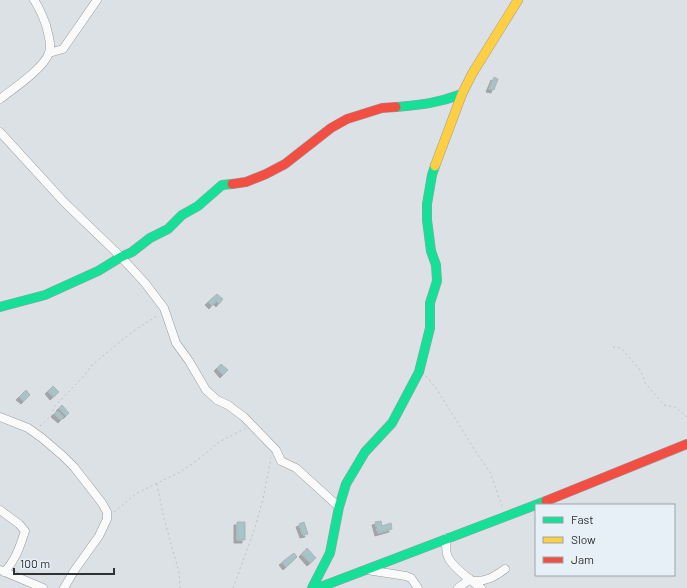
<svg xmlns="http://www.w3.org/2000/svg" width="687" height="588" font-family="Barlow,sans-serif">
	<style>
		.building { fill: #a4c4c7; stroke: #afb3b5; filter: url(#shadow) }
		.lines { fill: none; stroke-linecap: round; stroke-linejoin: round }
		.street-casing { stroke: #989c9f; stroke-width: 9 }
		.fast-casing { stroke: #989c9f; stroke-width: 10 }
		.slow-casing { stroke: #989c9f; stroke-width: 10 }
		.jam-casing { stroke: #989c9f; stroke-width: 10 }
		.path { stroke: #bfc2c2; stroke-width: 1; stroke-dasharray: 2 3; stroke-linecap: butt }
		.street { stroke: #fafafb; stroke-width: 8 }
		.fast { stroke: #16e098; stroke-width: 9 }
		.slow { stroke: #ffcf43; stroke-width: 9 }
		.jam { stroke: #f24e42; stroke-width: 9 }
	</style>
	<defs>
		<filter id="shadow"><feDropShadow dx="-3" dy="3" stdDeviation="0" flood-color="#0004"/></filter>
	</defs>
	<rect width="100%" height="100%" fill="#dce1e5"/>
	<path class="building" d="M494,77L498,79L494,90L489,89Z
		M217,294L223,299L219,304L216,301L212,306L208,302Z
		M221,364L228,370L223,375L217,368Z
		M53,386L59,392L53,397L48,391Z
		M26,390L30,395L24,401L19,397Z
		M62,405L69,413L66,416L59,408Z
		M57,411L64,417L61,420L54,414Z
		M381,521L382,526L391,523L392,529L378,533L375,522Z
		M237,522H245V540H237Z
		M304,522L308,534L303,535L299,524Z
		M307,548L316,558L310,563L302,554Z
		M294,553L297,557L286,567L282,562Z"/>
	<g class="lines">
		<defs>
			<path id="street" d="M49,53L63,49L97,0
				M0,99C13,89 44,68 49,53C52,44 48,34 46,25C43,17 39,7 34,0
				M0,132L64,202L121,257L145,283L164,308L176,343L189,361L206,390L217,400L228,405L244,417L276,450L281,461L296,468L339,507
				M0,417L28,428L42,438L63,456L74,467L102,503L107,512V519L99,536L74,571L64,588
				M0,510L19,524L25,531C20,546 16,560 4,572
				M447,538C446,544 445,551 448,557C453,568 472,581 481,588
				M0,570L43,588
				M367,570L406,576L411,578L418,588
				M472,581C486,582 494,577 505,569
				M458,588L470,579"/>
			<path id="fast" d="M396,107C421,105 438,103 462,94
				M0,307L45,295L98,271L121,257L132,252L150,238L168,229L182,215L198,206L222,185L232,184
				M312,588L330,553L339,507L346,484L365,452L392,423L419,372L430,328V303L437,281L436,265L431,251L427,220V204L432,175L435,166
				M318,588L546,501"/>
			<path id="slow" d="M435,166L462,94L472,74L518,0"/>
			<path id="jam" d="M232,184L246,182L266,174L285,164L331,128L347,119L382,108L396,107
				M546,501L687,444"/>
		</defs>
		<use href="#street" class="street-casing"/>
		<use href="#fast" class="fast-casing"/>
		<use href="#slow" class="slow-casing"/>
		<use href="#jam" class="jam-casing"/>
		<path class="path" d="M613,347L620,348L623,350L640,370L643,376L645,383L664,405L675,407L687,417
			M426,376L436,388L474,449L490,472L503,509
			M40,426L52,415L54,407L83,377L92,365L132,332L158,315
			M157,484L164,519L179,572L180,588
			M114,512L137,493L182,471L199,459L219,442L246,428
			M233,588L254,531L263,499L271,458"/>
		<use href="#street" class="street"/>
		<use href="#fast" class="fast"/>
		<use href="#slow" class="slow"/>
		<use href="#jam" class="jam"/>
	</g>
	<rect x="535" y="504" width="140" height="72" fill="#e6f0f6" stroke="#9ca4a8"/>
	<rect x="543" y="517" width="20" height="6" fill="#16e098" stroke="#9ca4a8"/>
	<text x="571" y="524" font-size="12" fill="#2e3234">Fast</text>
	<rect x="543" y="537" width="20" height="6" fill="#ffcf43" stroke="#9ca4a8"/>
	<text x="571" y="544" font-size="12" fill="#2e3234">Slow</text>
	<rect x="543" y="557" width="20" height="6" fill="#f24e42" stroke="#9ca4a8"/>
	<text x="571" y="564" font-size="12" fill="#2e3234">Jam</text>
	<path d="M14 568v6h100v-6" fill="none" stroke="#2e3234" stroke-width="2"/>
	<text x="20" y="568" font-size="12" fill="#2e3234" stroke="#e6f0f6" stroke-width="3" paint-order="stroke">100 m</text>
</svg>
